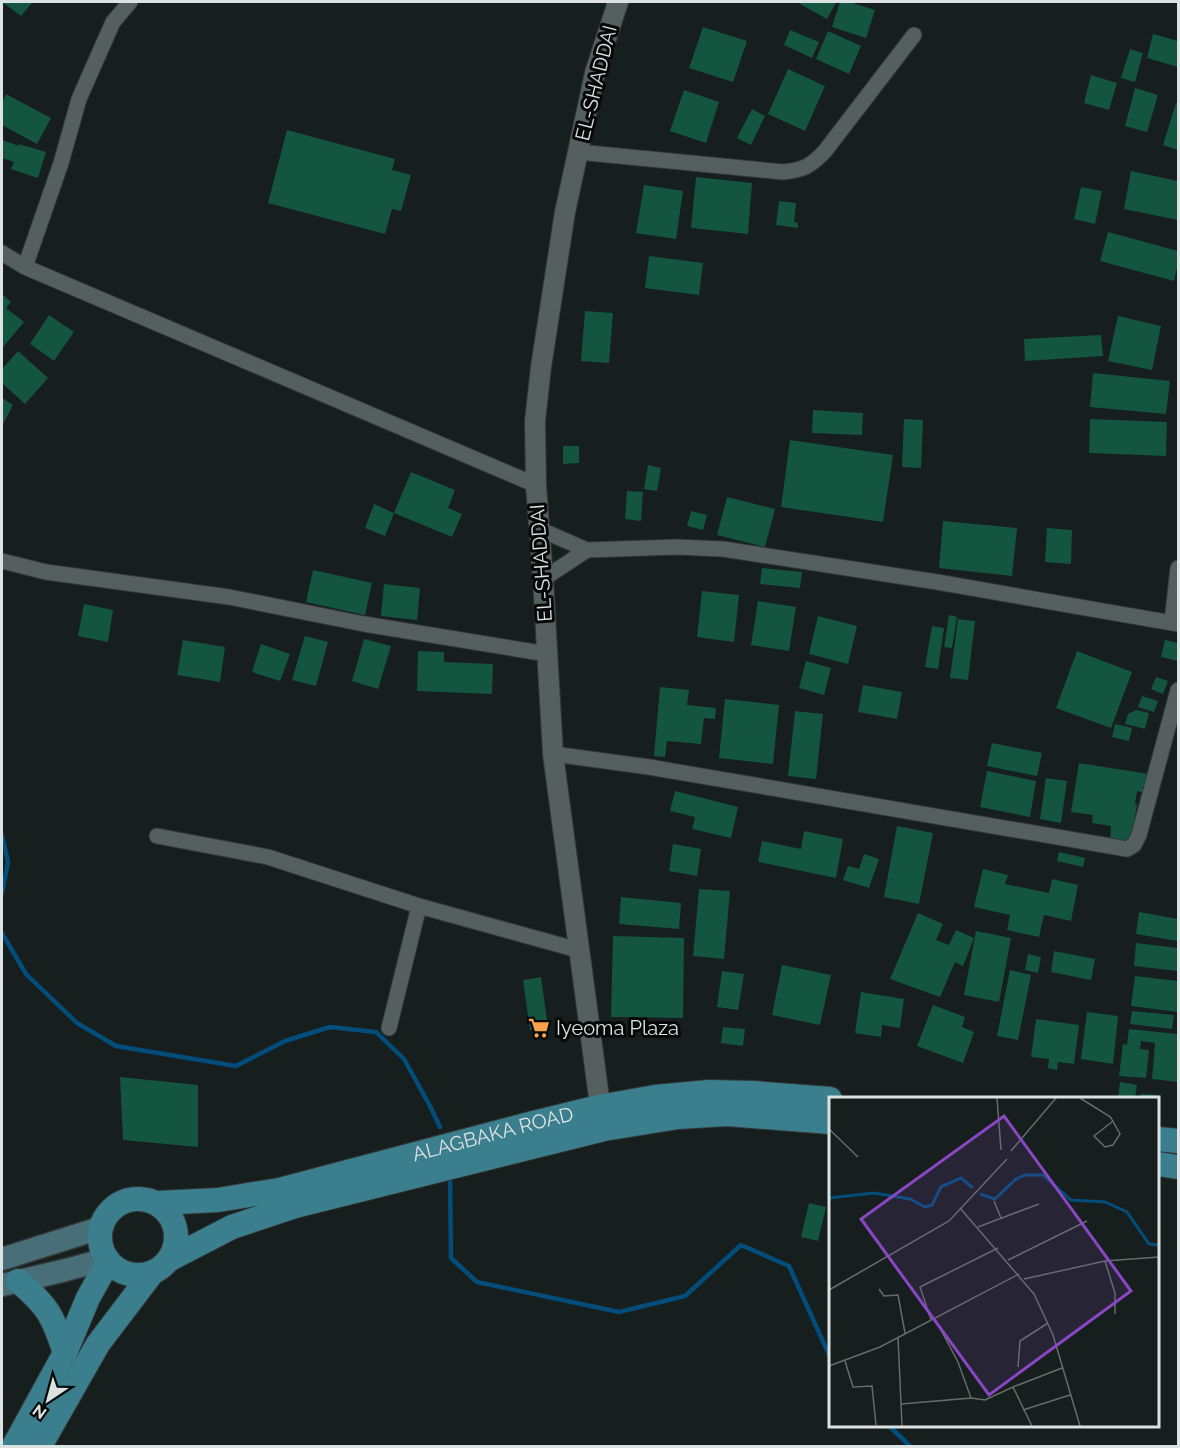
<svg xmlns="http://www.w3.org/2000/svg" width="1180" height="1448" font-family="Raleway,sans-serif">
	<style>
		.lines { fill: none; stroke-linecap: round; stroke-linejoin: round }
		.stream { stroke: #034d7b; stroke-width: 4.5 }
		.building { fill: #14553f }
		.minor-casing { stroke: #333838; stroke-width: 17 }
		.tertiary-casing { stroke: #333838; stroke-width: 22 }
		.secondary-casing { stroke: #333838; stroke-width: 25 }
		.primary-casing { stroke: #333838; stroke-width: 26 }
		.minor { stroke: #555f5f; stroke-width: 15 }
		.tertiary { stroke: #555f5f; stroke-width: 20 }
		.secondary { stroke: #486f77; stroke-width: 22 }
		.primary { stroke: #3b7f8e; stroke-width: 24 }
		.labels { text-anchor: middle; stroke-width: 6; stroke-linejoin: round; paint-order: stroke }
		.street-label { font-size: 20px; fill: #dce2e2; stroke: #050807 }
		.poi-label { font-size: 20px; fill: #dce2e2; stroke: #050807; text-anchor: start }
		.inset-river { fill: none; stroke: #034d7b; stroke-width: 3 }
		.inset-road { fill: none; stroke: #656c6c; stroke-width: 1.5 }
		.view { fill: #8a47c4; fill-opacity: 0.15; stroke: #8a47c4; stroke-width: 3 }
		.inset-edge { fill: none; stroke: #dce2e2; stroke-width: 3 }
	</style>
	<rect width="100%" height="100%" fill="#161e1e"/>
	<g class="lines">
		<path class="stream" d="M2,835L8,862L2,893
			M2,933L26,974L77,1023L116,1046L236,1066L285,1041L330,1027L376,1032L404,1059L430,1106L440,1127
			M450,1178L451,1258L477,1282L619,1312L685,1296L741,1245L789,1266L830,1357
			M889,1426L910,1446"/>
	</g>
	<path class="building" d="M2,2H33L21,16Z
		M801,2H833L836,3L827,19L800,4Z
		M840,2H849L875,10L866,38L832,27Z
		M703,27L747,41L733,82L689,68Z
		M790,30L819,42L812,58L784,45Z
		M828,31L861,46L849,74L816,59Z
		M1153,34L1178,41V67L1147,58Z
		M1130,49L1143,53L1135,82L1121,78Z
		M788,69L825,86L805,131L768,114Z
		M1091,75L1117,83L1109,110L1084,103Z
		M1135,88L1158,95L1147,132L1125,126Z
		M684,90L719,102L706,143L670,131Z
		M6,94L51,118L37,144L2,125V103Z
		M1176,103L1178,104V150L1163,145Z
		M752,109L765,116L751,145L737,138Z
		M287,130L395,159L392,170L411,175L401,211L392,209L385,234L268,203Z
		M2,140L19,146V144L46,152L38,178L11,169L14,162L2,158Z
		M1131,171L1178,181V220L1124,209Z
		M696,177L752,183L748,234L691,228Z
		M644,185L683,191L676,239L636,233Z
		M1081,187L1102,191L1095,224L1074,219Z
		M779,201L796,203L794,222L798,223V228L776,225Z
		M1108,232L1178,251V263L1174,281L1100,261Z
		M649,256L703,263L699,295L645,288Z
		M2,294L11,302L6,308L24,322L3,347L2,346Z
		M585,311L613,313L609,363L581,361Z
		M49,315L74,332L54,361L30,344Z
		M1118,316L1161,326L1152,370L1108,361Z
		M1101,335L1103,356L1025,361L1024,339Z
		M18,351L48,378L25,404L2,383V369Z
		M1093,373L1170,381L1166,414L1090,407Z
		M2,398L13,405L2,426Z
		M813,410L863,413L862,435L812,433Z
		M904,419L923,420L921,468L902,467Z
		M1090,419L1167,422L1166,456L1089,453Z
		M790,440L893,455L883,522L781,507Z
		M563,446H579V463L563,464Z
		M648,465L661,468L657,491L644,489Z
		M411,472L455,490L448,508L462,514L452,537L394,513Z
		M627,491L643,492L641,521L625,519Z
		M727,497L775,509L765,547L717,535Z
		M374,504L394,513L385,536L365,528Z
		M691,511L707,515L703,530L687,526Z
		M943,521L1017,528L1012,576L939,568Z
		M1047,528L1072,530L1071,564L1045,562Z
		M762,568L802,572L800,588L760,584Z
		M313,570L372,583L365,615L306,602Z
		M384,584L420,588L417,620L381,616Z
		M702,591L739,595L734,642L697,637Z
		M758,601L796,607L789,651L751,645Z
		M84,604L113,610L108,642L78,636Z
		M949,615L957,617L952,648L944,647Z
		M818,616L857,626L848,664L809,654Z
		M958,619L975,621L968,680L950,678Z
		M932,626L944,628L938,669L925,667Z
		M305,636L328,642L316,686L292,680Z
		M364,639L391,646L378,689L352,681Z
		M183,640L225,647L220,682L177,675Z
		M1165,640L1178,643V661L1161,657Z
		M261,644L290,654L280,681L252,672Z
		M418,651L444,652V662L493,664L492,694L417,691Z
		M1077,651L1132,672L1111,728L1056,708Z
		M806,661L831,668L824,695L799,688Z
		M1156,677L1168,681L1163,694L1151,689Z
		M863,685L902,692L897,719L858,712Z
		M660,687L689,690L687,705L716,708L715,719L704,718L701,744L667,741L665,757L654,756Z
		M1142,696L1158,701L1154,712L1138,707Z
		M725,699L779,705L773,764L719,758Z
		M1136,710L1149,713L1145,729L1125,724L1128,714Z
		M795,711L823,714L816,779L788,776Z
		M1115,724L1132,728L1129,741L1112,737Z
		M992,743L1042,753L1037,776L987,766Z
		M1079,763L1149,774L1146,793L1137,791L1135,804H1137L1131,843L1110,840L1111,826L1092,823L1093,815L1071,812Z
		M987,771L1036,781L1030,817L980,807Z
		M1046,778L1067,781L1061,823L1040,819Z
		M675,791L738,807L731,838L692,829L695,817L670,811Z
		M897,826L933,833L919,904L884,897Z
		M804,831L843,839L836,878L758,862L762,841L801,849Z
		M673,844L701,849L697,876L669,871Z
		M1059,852L1085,858L1083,867L1057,861Z
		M864,854L879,859L869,888L843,880L848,866L859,869Z
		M983,869L1008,875L1005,884L1049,893L1052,879L1078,885L1071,921L1044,915L1039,937L1007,930L1010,915L974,907Z
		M699,889L730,891L724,959L693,956Z
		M621,897L681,903L679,929L619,924Z
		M1139,912L1178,919V941L1136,934Z
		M918,913L943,924L936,940L949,945L956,930L974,938L963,966L955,962L940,997L890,979Z
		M976,931L1011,938L999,1002L964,995Z
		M613,936L684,938L683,1018L611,1017Z
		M1136,943L1178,948V971L1134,966Z
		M1054,951L1095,959L1091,980L1051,972Z
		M1028,954L1041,957L1038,973L1025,970Z
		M782,965L831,975L820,1025L772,1015Z
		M1010,970L1031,975L1018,1040L997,1036Z
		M722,971L744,974L738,1010L717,1007Z
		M1135,976L1178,981V1012L1131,1006Z
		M541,977L548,1028L530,1030L523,980Z
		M861,992L904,999L900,1028L882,1025L881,1037L855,1033Z
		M933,1005L965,1017L962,1027L974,1032L963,1063L917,1046Z
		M1132,1011L1174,1015L1172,1029L1130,1024Z
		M1087,1012L1118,1016L1113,1064L1081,1059Z
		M1036,1019L1079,1025L1074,1064L1058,1062L1057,1070L1048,1068L1049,1059L1031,1057Z
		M723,1027L745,1029L743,1046L721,1043Z
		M1129,1029L1178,1034V1082L1152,1079L1155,1043L1141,1041L1140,1049L1149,1050L1146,1078L1119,1076L1123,1044L1127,1045Z
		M120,1077L198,1085V1147L123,1140Z
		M1120,1082L1137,1085L1135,1098H1118Z
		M1141,1094L1158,1095V1098H1140Z
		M809,1203L826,1207L818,1241L801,1237Z"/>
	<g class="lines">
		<defs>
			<path id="minor" d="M578,152L783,172C804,170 811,166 825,151L914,35
				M2,253L25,267L536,485
				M25,267L61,163L79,99L113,22L130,2
				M539,529L587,550L676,547L723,549L937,582L1178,624
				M2,561L46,572L229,597L364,624L547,654
				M543,579L587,550
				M1172,622L1178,568
				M553,754L649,767L1127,849L1134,845L1139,835L1178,690
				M157,836L268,857L419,906L578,950
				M389,1028L419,906"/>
			<path id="tertiary" d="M602,1120L553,754L543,579L536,485L535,421L541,367L565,212L595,73L618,2"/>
			<path id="secondary" d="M2,1259L100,1228
				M2,1285L66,1270L106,1259"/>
			<g id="primary">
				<path d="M1158,1139L1178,1141"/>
				<path d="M1158,1164L1178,1167"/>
				<circle cx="138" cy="1237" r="38"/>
				<path id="s1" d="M157,1203L218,1200L279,1190L533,1123L599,1107L655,1097L709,1092L753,1093L830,1099"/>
				<path d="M170,1259L232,1227L295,1206L604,1129L678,1117L727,1114L830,1122"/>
				<path d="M18,1281C48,1306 53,1316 65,1353"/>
				<path d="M14,1446L65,1353L88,1298L108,1262"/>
				<path d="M40,1446L98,1344L152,1273"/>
			</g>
		</defs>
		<use href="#minor" class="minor-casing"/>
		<use href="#tertiary" class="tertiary-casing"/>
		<use href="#secondary" class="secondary-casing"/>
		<use href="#primary" class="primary-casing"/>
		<use href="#minor" class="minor"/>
		<use href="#tertiary" class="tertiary"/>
		<use href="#secondary" class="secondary"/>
		<use href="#primary" class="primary"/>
	</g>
	<defs>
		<symbol id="supermarket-bare" viewBox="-9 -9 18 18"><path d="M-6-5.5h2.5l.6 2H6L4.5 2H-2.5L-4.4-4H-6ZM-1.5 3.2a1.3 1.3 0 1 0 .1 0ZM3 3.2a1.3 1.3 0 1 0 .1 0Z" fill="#f9a04c" stroke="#050807" stroke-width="2.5" paint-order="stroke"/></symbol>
	</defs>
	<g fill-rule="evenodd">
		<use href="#supermarket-bare" x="524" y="1013" width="30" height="30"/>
	</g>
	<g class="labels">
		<g class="street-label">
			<text transform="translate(596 83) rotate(-76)" y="7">EL-SHADDAI</text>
			<text transform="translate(541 563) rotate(-94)" y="7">EL-SHADDAI</text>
			<text dy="7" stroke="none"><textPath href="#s1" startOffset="344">ALAGBAKA ROAD</textPath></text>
		</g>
		<g class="poi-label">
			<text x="556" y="1035">Iyeoma Plaza</text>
		</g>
	</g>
	<g transform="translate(829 1097)">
		<rect width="330" height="330" fill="#161e1e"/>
		<path class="inset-river" d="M151,97L166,102L187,82L196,78H214L242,103L276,105L298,115L320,147L330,148M0,101L45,96L81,102L96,110L103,108L112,90L132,81L144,91"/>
		<path class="inset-road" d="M168,1L172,53M251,1L280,19L282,21L291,37L284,48L276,50L265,39L284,24M0,32L29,60M182,54L227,1M165,104L172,121M131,111L205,197L224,238L251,329M149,130L210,107M179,163L258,124M276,164L286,196V217M195,182L276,164L330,160M50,192L55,199L69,198L76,236M0,193L120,124L178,62M102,223L91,190L169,151M69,240L73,329M16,264L24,290L43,289L47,328M0,269L51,250L190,177M189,270L191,244L219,226M142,301L156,303L184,290M72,307L142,301L129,265L106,222M194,313L241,298M203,329L184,290L233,271"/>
		<path class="view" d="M175,19L302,194L160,298L32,122Z"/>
		<rect width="330" height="330" class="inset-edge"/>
	</g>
	<rect width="1180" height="1448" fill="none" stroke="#dce2e2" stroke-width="6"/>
	<g transform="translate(48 1400) rotate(216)" stroke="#050807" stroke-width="4.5" paint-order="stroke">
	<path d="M0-4.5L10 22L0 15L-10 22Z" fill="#dce2e2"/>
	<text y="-9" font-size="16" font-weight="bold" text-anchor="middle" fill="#dce2e2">N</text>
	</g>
</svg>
